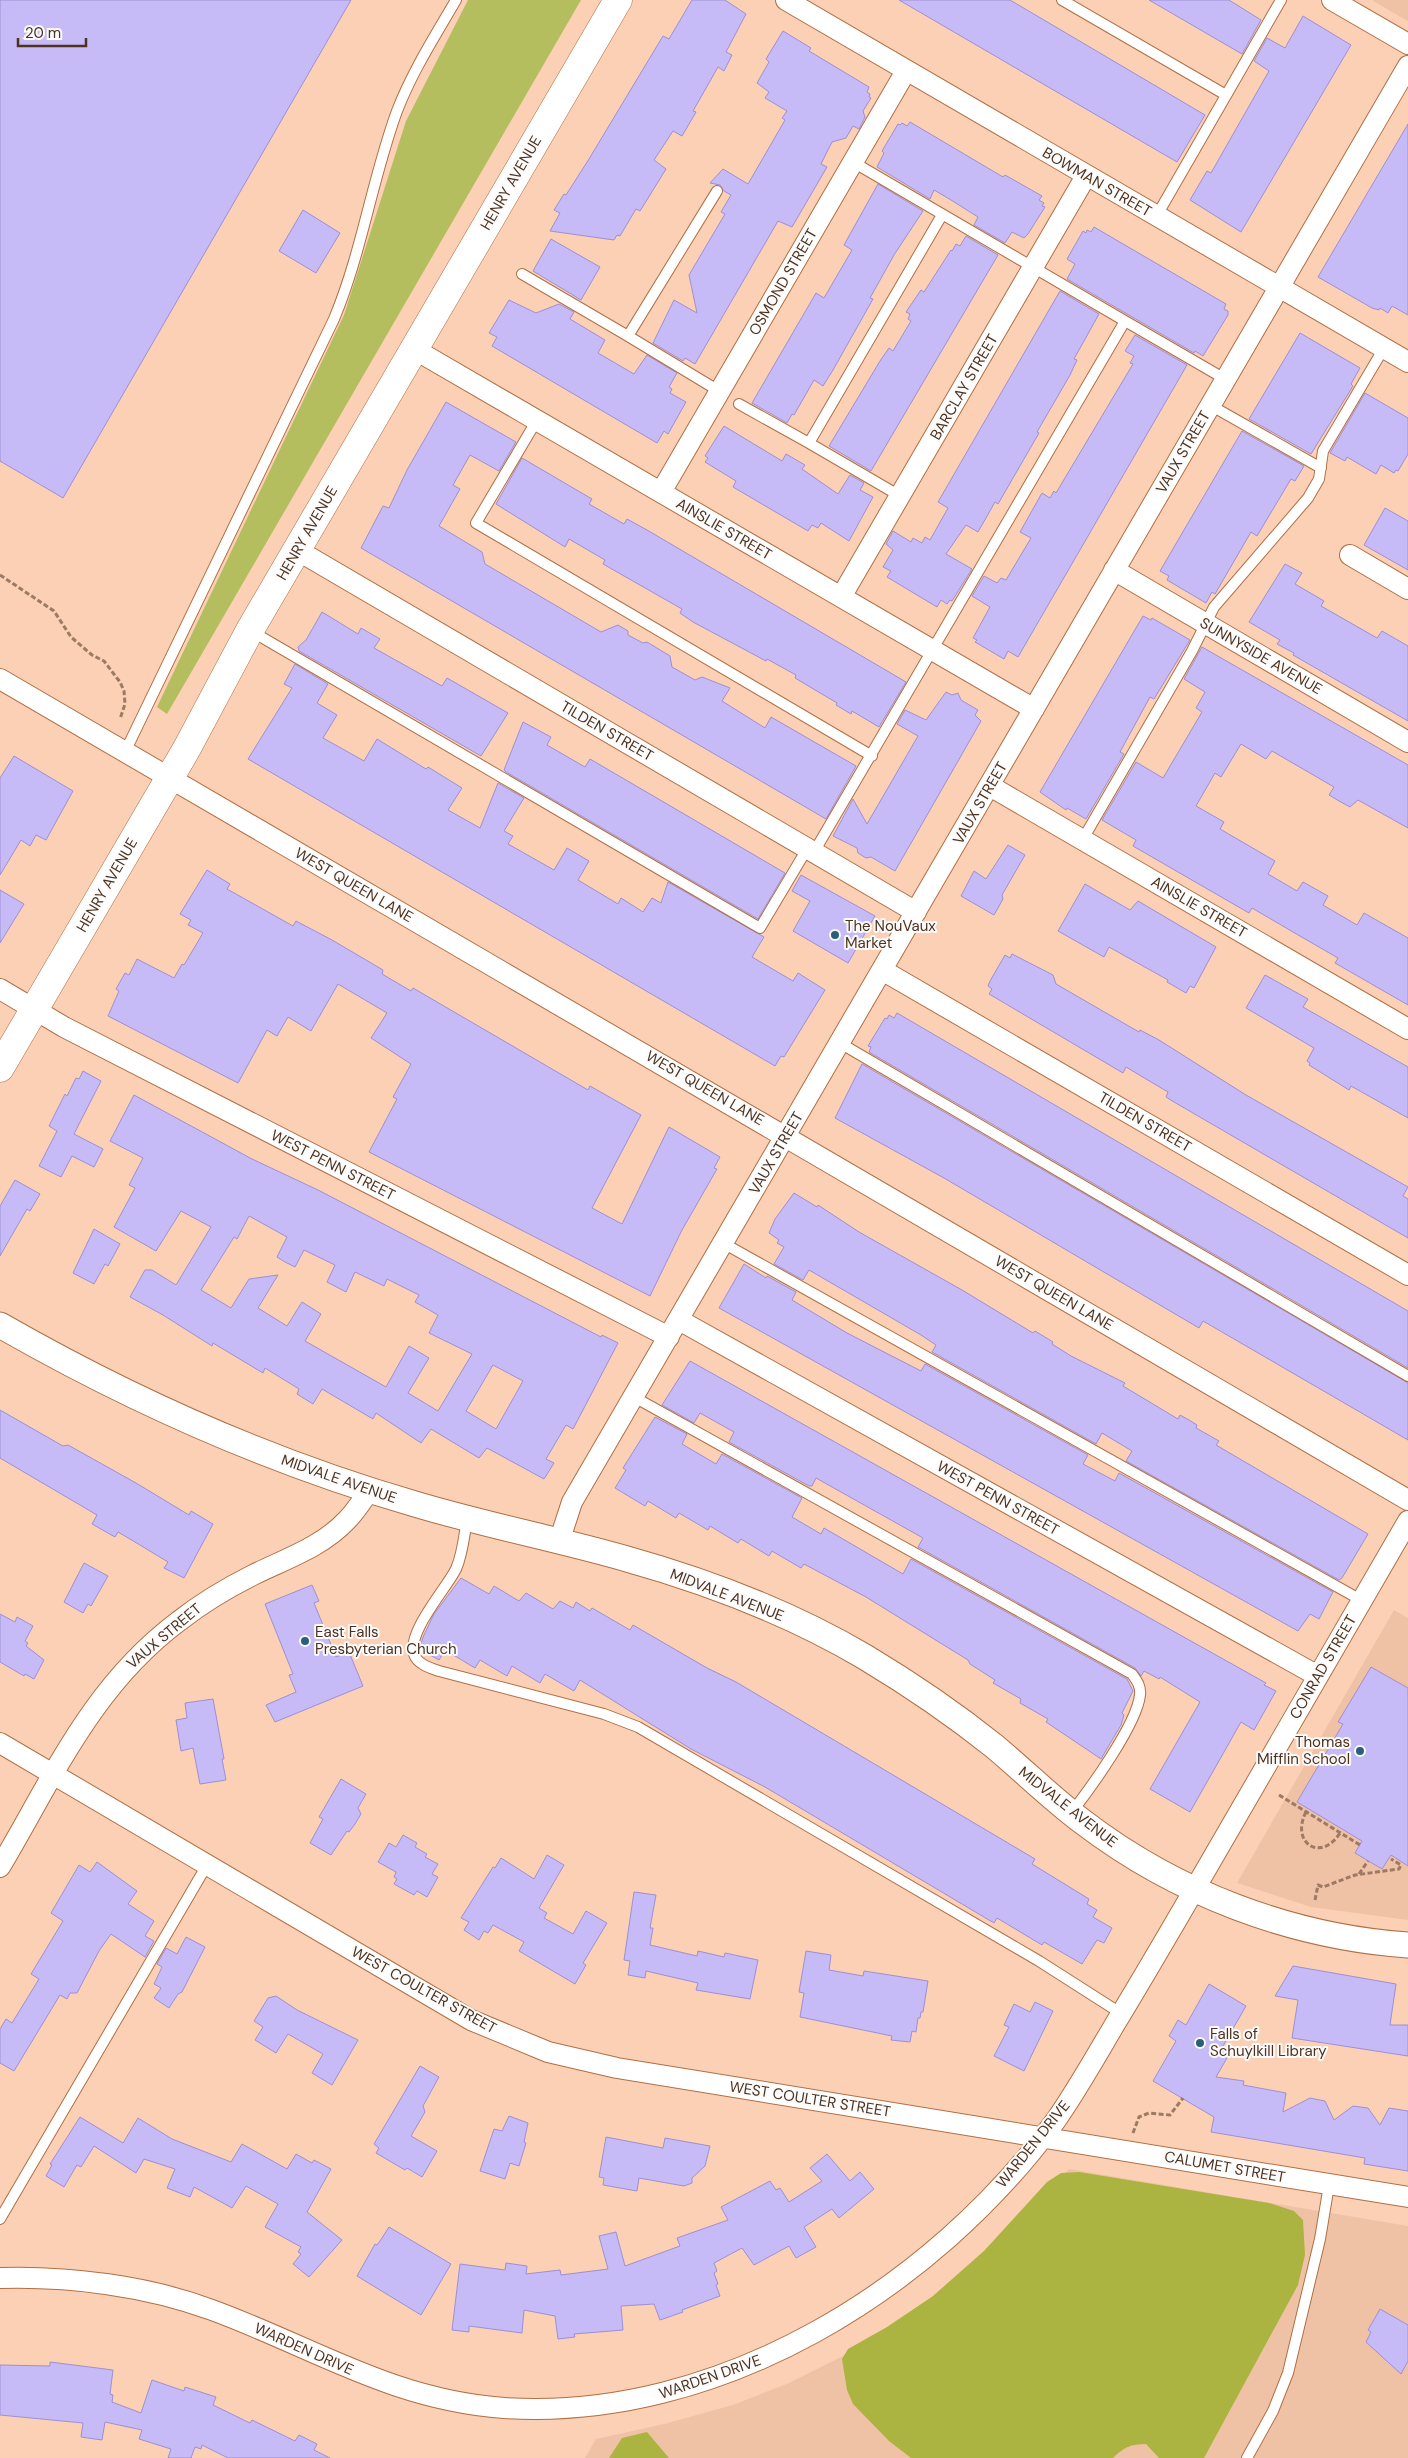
<svg xmlns="http://www.w3.org/2000/svg" width="1408" height="2458" font-family="'DM Sans',sans-serif">
	<style>
		.built { fill: #f0c2a5 }
		.green { fill: #b5be5e }
		.forest { fill: #abb441 }
		.building { fill: #c6bbf6; stroke: #9d8fd4; fill-rule: evenodd }
		.lines { fill: none; stroke-linecap: round; stroke-linejoin: round }
		.service-casing { stroke: #b06f44; stroke-width: 12 }
		.minor-casing { stroke: #b06f44; stroke-width: 22 }
		.tertiary-casing { stroke: #b06f44; stroke-width: 27 }
		.primary-casing { stroke: #b06f44; stroke-width: 29 }
		.path { stroke: #9d7a63; stroke-width: 3; stroke-dasharray: 5 2.5; stroke-linecap: butt }
		.service { stroke: #fff; stroke-width: 10 }
		.minor { stroke: #fff; stroke-width: 20 }
		.tertiary { stroke: #fff; stroke-width: 25 }
		.primary { stroke: #fff; stroke-width: 28 }
		.poi-dot { fill: #295f7b; stroke: #fbfbfb; stroke-width: 2 }
		.labels { text-anchor: middle; stroke-width: 4; stroke-linejoin: round; paint-order: stroke }
		.street-label { font-size: 15px; fill: #4e321f; stroke: #fbfbfb }
		.poi-label { font-size: 15px; fill: #4e321f; stroke: #fbfbfb; text-anchor: start }
	</style>
	<rect width="100%" height="100%" fill="#fbd0b5"/>
	<path class="built" d="M1372,0H1408V21L1392,12Z
		M1394,1610L1408,1618V1920L1311,1907L1237,1883Z
		M1069,2169L1408,2226V2458H585L596,2439L664,2424L733,2405L789,2383L855,2350L915,2312L1038,2203Z"/>
	<path class="green" d="M468,0H581L167,714L157,707L344,315L406,121Z"/>
	<path class="forest" d="M1079,2172L1269,2203L1294,2211L1303,2220L1305,2255L1298,2285L1204,2458H1159L1146,2444C1131,2444 1124,2447 1113,2458H911L889,2441L853,2404L847,2390L842,2359L848,2349L887,2327L933,2296L984,2251L1047,2182L1061,2173Z
		M647,2432L669,2458H609L622,2438Z"/>
	<path class="building" d="M0,0H351L63,498L0,461Z
		M692,0H725L746,14L726,52L732,55L724,71L718,67L693,111L696,112L682,136L673,131L654,160L666,169L645,203L640,211L636,209L620,236L617,235L614,240L550,231L560,213L554,210L564,194L566,195L589,159L663,36L669,39Z
		M899,0H1010L1205,115L1177,162Z
		M1149,0H1229L1261,20L1242,54Z
		M1303,16L1351,45L1241,232L1190,200L1207,171L1211,173L1269,71L1254,61L1267,38L1285,48Z
		M783,31L811,48L809,51L869,87L867,92L870,94L869,97L871,98L863,111L865,117L859,129L853,126L846,138L832,142L821,164L827,167L792,227L778,221L695,364L685,358L683,361L653,343L674,300L697,313L689,275L725,214L721,212L731,195L724,191L720,185L710,183L723,169L748,184L785,120L782,118L787,111L765,98L769,92L757,83L769,62L766,59Z
		M910,122L1003,177L1005,175L1042,196L1039,200L1044,203L1042,206L1045,207L1028,234L1024,238L1012,232L1005,243L974,225L978,217L951,200L934,190L930,199L877,167L884,153L882,151L898,124L900,125L902,123L907,126Z
		M1408,124V315L1392,306L1388,313L1380,308L1379,310L1372,308L1318,277Z
		M878,184L923,211L894,255L870,298L873,299L833,370L823,386L814,380L794,415L792,414L787,423L752,403L816,293L824,298L852,250L844,245Z
		M303,210L340,233L316,273L279,251Z
		M1094,227L1226,304L1224,309L1228,311V315L1203,356L1195,351L1194,353L1067,279L1075,264L1067,259L1083,231L1086,233L1087,230L1091,232Z
		M966,236L998,255L871,471L829,446L880,361L889,348L893,351L911,321L908,319L910,314L906,312L921,290L924,292L951,250L952,251L956,244L960,246Z
		M551,239L600,267L581,300L533,271Z
		M1060,291L1099,314L1074,359L1077,360L1070,375L1037,432L1039,433L998,504L995,502L978,532L966,525L946,554L972,569L952,601L950,600L947,604L941,600L937,607L887,577L891,571L883,567L893,550L886,544L893,531L911,542L913,538L922,543L925,537L930,540L948,508L938,502Z
		M509,300L536,313L559,304L574,312L570,319L605,340L598,353L634,374L647,355L677,373L669,387L672,389L670,393L686,402L668,434L664,431L657,443L492,346L497,337L489,333Z
		M1300,333L1360,368L1351,384L1353,386L1311,454L1249,419Z
		M1135,335L1187,365L1018,657L1008,651L1004,659L975,642L977,640L973,638L990,607L972,596L984,576L997,583L1001,578L1006,580L1031,538L1020,532L1042,493L1050,498L1054,491L1056,493L1133,364L1130,363L1134,356L1125,351Z
		M1365,393L1408,418V454L1398,471L1396,470L1394,473L1381,465L1376,474L1347,457L1345,461L1330,453Z
		M446,402L516,442L499,471L470,455L453,485L460,489L439,526L482,552L485,564L601,632L618,625L628,631V635L643,643L647,642L670,656L672,667L695,680L702,677L730,688L722,701L765,728L771,717L856,766L826,819L361,548L383,506L389,508L407,470Z
		M724,426L782,461L786,454L805,465L802,469L838,494L850,475L864,483L860,490L873,497L849,541L821,523L818,528L812,525L808,531L733,487L736,481L705,462L708,458L705,456Z
		M1242,431L1304,466L1295,481L1291,479L1257,536L1251,532L1215,594L1212,592L1206,603L1167,580L1169,576L1160,571Z
		M522,458L592,499L589,504L624,524L627,519L647,530L906,682L879,727L852,711L851,714L836,705L837,703L795,678L796,675L767,659L766,661L693,622L680,613L682,609L603,564L605,560L569,539L565,547L496,504Z
		M1385,508L1408,521V570L1364,545Z
		M1285,564L1302,573L1295,584L1324,601L1321,606L1377,638L1382,631L1408,646V721L1293,655L1294,653L1277,644L1280,640L1249,622Z
		M322,612L358,634L361,628L380,639L374,648L442,686L447,678L508,713L481,756L299,651L298,647L306,640Z
		M1143,616L1151,620L1152,618L1190,640L1154,699L1150,697L1120,752L1124,754L1086,819L1067,808L1066,810L1040,792Z
		M1202,647L1408,765V828L1358,800L1350,807L1339,801L1329,795L1334,787L1272,751L1266,759L1241,744L1221,777L1215,773L1196,806L1224,822L1220,829L1275,861L1268,874L1297,891L1303,882L1328,896L1323,905L1357,925L1364,913L1408,938V1005L1335,963L1338,958L1293,932L1252,908L1249,913L1133,846L1136,840L1102,820L1136,762L1163,778L1202,712L1196,708L1205,692L1184,679Z
		M295,664L328,684L317,703L337,715L323,738L364,761L377,739L426,769L428,767L462,788L448,810L480,828L498,783L524,798L504,831L513,836L508,844L554,870L567,848L589,861L578,880L618,904L621,898L643,912L652,898L661,903L668,882L764,937L752,957L793,981L798,973L825,990L784,1057L781,1056L775,1066L248,759L292,688L284,684Z
		M946,692L952,695L958,693L961,700L978,710L975,715L981,721L895,871L871,857L866,858L858,853L857,848L833,836L853,799L867,824L918,736L897,724L905,710L926,720Z
		M523,722L551,737L547,745L585,767L590,759L785,873L758,919L506,772L504,770Z
		M14,756L73,791L46,840L36,835L30,846L21,840L0,875V778Z
		M1008,845L1025,855L1002,895L1003,899L994,915L961,896L974,871L986,879Z
		M207,870L230,884L227,889L293,926L296,921L332,940L383,970L382,974L411,991L413,988L588,1090L590,1086L641,1115L592,1208L622,1224L669,1127L720,1157L714,1168L717,1169L682,1230L650,1296L369,1152L397,1099L393,1097L411,1064L371,1038L387,1013L338,984L311,1031L288,1017L277,1036L267,1030L238,1083L108,1016L119,991L116,989L125,973L129,975L137,959L174,978L182,964L184,965L203,933L188,925L191,920L180,914Z
		M801,875L875,916L848,963L793,931L810,901L792,891Z
		M1085,884L1130,910L1138,901L1216,947L1194,988L1190,986L1186,993L1167,982L1168,980L1109,947L1104,957L1058,931Z
		M0,890L24,904L0,943Z
		M1012,954L1053,975L1056,984L1139,1032L1140,1030L1159,1040L1246,1095L1408,1187L1403,1196L1408,1199V1238L1174,1102L1166,1097L1168,1092L1146,1079L1126,1067L1123,1073L989,994L992,989L988,986L990,981L1005,955L1010,958Z
		M1265,975L1308,999L1303,1007L1408,1067V1118L1351,1086L1349,1090L1309,1065L1310,1063L1307,1061L1314,1048L1246,1008Z
		M897,1013L1408,1311V1368L869,1052L871,1047L868,1046L885,1018L887,1019L889,1015L894,1018Z
		M862,1064L1408,1383V1440L1203,1321L1199,1328L944,1178L835,1118Z
		M83,1071L101,1081L74,1134L103,1149L94,1167L72,1156L61,1177L39,1166L57,1131L49,1126L65,1094L67,1096L76,1078L79,1079Z
		M134,1095L252,1159L318,1190L601,1337L602,1335L618,1343L573,1429L566,1425L546,1459L554,1463L544,1479L487,1448L479,1458L431,1429L421,1443L376,1413L373,1419L322,1389L313,1404L297,1394L299,1389L265,1368L263,1373L213,1343L212,1346L163,1315L130,1297L145,1270H152L176,1285L211,1227L181,1211L156,1251L114,1227L135,1188L129,1185L143,1158L110,1141ZM249,1216L287,1237L277,1257L285,1262L295,1267L304,1250L335,1265L327,1282L346,1292L355,1272L384,1286L387,1279L419,1295L415,1302L438,1315L429,1333L472,1354L438,1411L408,1393L429,1358L409,1346L386,1387L305,1341L321,1314L302,1302L287,1326L258,1308L278,1275L249,1279L231,1308L201,1290L234,1237L237,1239ZM493,1365L523,1381L496,1429L466,1411Z
		M15,1180L40,1194L30,1211L27,1209L0,1256V1206Z
		M794,1193L817,1207L818,1205L859,1232L962,1290L1033,1333L1035,1331L1053,1342L1052,1344L1071,1356L1125,1383L1123,1386L1178,1419L1180,1415L1189,1420L1197,1425L1196,1428L1219,1441L1216,1445L1368,1534L1342,1578L1339,1580L1126,1461L1132,1451L1102,1433L1096,1444L932,1352L936,1345L921,1335L809,1270L803,1280L774,1264L784,1247L777,1243L779,1240L769,1233L775,1219Z
		M94,1229L120,1244L108,1266L105,1264L94,1284L73,1273Z
		M744,1264L766,1278L767,1276L796,1292L792,1300L847,1333L921,1371L925,1364L1088,1455L1083,1464L1115,1481L1119,1473L1333,1592L1319,1619L1310,1614L1298,1631L719,1308Z
		M690,1361L1266,1683L1264,1685L1276,1691L1254,1730L1241,1722L1190,1812L1150,1789L1200,1702L1160,1677L1159,1679L1144,1671L1141,1676L1135,1668L918,1547L923,1538L816,1478L812,1486H809L729,1442L734,1432L700,1413L694,1423L662,1405Z
		M0,1410L63,1446L68,1445L136,1483L189,1515L191,1511L213,1524L184,1578L164,1568L168,1562L135,1542L118,1532L115,1537L92,1524L97,1515L0,1458Z
		M655,1417L687,1434L682,1444L716,1464L722,1454L802,1498L792,1517L821,1534L824,1528L903,1574L911,1559L1127,1679L1133,1691L1122,1713L1124,1715L1121,1725L1101,1759L1046,1722L1048,1719L1020,1703L1021,1699L993,1683L995,1680L970,1664L968,1660L866,1597L804,1564L801,1568L772,1551L769,1556L741,1539L738,1543L710,1526L708,1530L679,1513L676,1518L648,1501L645,1506L615,1488L626,1470L623,1468Z
		M84,1563L108,1576L91,1606L88,1604L83,1613L64,1602Z
		M461,1578L489,1594L494,1586L519,1601L526,1593L553,1609L560,1601L573,1608L576,1602L590,1611L592,1608L630,1630L633,1625L707,1668L736,1682L1035,1859L1032,1864L1089,1899L1087,1904L1097,1910L1093,1917L1112,1928L1104,1943L1097,1940L1082,1964L1044,1942L1042,1945L997,1918L994,1923L765,1787L691,1749L580,1680L574,1691L545,1674L540,1683L512,1666L507,1676L480,1660L475,1668L445,1650L439,1660L423,1651L425,1647L421,1644L423,1637L434,1614Z
		M312,1585L319,1601L314,1603L336,1657L349,1652L363,1686L275,1722L266,1705L296,1692L289,1675L293,1674L265,1604Z
		M0,1614L15,1622L17,1617L33,1626L25,1641L28,1643L26,1646L44,1660L34,1679L25,1674L24,1676L0,1662Z
		M1371,1667L1408,1688V1866L1391,1855L1382,1869L1355,1853L1362,1841L1297,1802L1343,1724L1338,1722Z
		M213,1699L224,1759H222L226,1780L200,1784L193,1748L181,1751L176,1720L187,1718L185,1703Z
		M341,1779L366,1794L358,1808L361,1814L355,1824L349,1832L347,1831L331,1855L310,1843L323,1819L319,1817Z
		M403,1835L417,1843L415,1847L427,1854L425,1857L438,1864L432,1874L438,1877L427,1897L417,1891L414,1895L394,1884L397,1879L394,1877L396,1872L378,1862L389,1843L396,1847Z
		M547,1855L564,1865L539,1908L547,1913L544,1918L573,1934L586,1911L607,1923L583,1963L586,1965L575,1984L519,1951L524,1942L493,1925L488,1933L484,1931L479,1940L464,1930L469,1922L461,1918L493,1867L495,1868L501,1858L534,1879Z
		M97,1862L137,1891L128,1904L154,1921L145,1936L154,1941L145,1957L111,1934L99,1951L77,1993H70L67,1999L60,1995L14,2071L0,2063V2029L6,2019L12,2023L39,1979L31,1974L63,1921L51,1913L79,1865L90,1872Z
		M634,1892L656,1895L650,1928H653L650,1945L697,1956L698,1951L724,1957L725,1953L758,1960L750,1999L696,1990L698,1983L646,1971L645,1978L628,1975L630,1961L624,1960Z
		M186,1937L205,1947L182,1992L178,1994L169,2008L154,1998L161,1988L154,1984L162,1967L157,1964L166,1948L177,1954Z
		M806,1951L831,1955L829,1970L863,1976L864,1971L928,1981L923,2012H921L920,2018H918L916,2032L912,2031L910,2042L891,2040L892,2036L800,2017L804,1993L799,1992Z
		M1293,1966L1396,1984L1390,2025H1408V2056L1292,2038L1298,2000L1275,1996Z
		M1209,1984L1246,2006L1223,2046L1231,2051L1216,2077L1244,2081L1243,2085L1286,2093L1283,2112L1310,2098L1325,2101L1334,2120L1353,2106L1368,2108L1380,2125L1389,2108L1408,2111V2171L1364,2164L1365,2158L1211,2132L1214,2117L1153,2081L1176,2041L1169,2036L1178,2020L1186,2025Z
		M276,1996L297,2010L358,2040L332,2085L312,2073L323,2054L288,2034L276,2053L255,2040L263,2027L254,2021L268,1998Z
		M1035,2002L1053,2011L1024,2071L994,2056L1009,2027L1004,2025L1014,2004L1030,2012Z
		M420,2066L439,2077L423,2106L425,2112L411,2136L437,2151L422,2177L407,2168L405,2170L376,2153L379,2148L374,2144Z
		M509,2116L528,2123L524,2142L526,2143L519,2166L510,2163L505,2179L480,2171L494,2129L502,2131Z
		M80,2117L123,2143L138,2118L172,2139L231,2162L242,2144L287,2169L296,2154L312,2163L314,2160L331,2169L307,2212L342,2240L309,2277L293,2264L301,2254L298,2252L301,2247L265,2227L278,2204L246,2186L232,2208L194,2187L190,2197L167,2188L175,2169L144,2159L136,2173L94,2146L81,2167L77,2165L64,2187L46,2176L52,2165L50,2164Z
		M606,2137L663,2148L665,2138L710,2146L705,2166L692,2178V2183L684,2186L639,2178L637,2191L603,2185L604,2178L599,2177Z
		M827,2154L850,2181L860,2172L874,2189L839,2218L832,2209L804,2227L816,2247L796,2258L789,2246L754,2265L742,2248L714,2263L717,2271L714,2273L718,2284L716,2285L720,2296L682,2310L683,2312L660,2320L654,2304L621,2306L623,2330L574,2334L575,2337L558,2339L555,2316L524,2310L522,2333L469,2326V2332L452,2330L460,2264L505,2270L506,2263L527,2266L526,2274L560,2270L561,2275L608,2269L599,2236L616,2232L625,2266L680,2246L677,2238L728,2220L721,2207L770,2181L776,2190L780,2188L789,2202L822,2181L810,2168Z
		M389,2227L451,2264L421,2315L357,2276L375,2244L377,2245L380,2241Z
		M1380,2309L1408,2325V2361L1401,2374L1366,2342L1371,2332L1368,2330Z
		M50,2362L113,2370L110,2394L113,2395L112,2402L141,2413L152,2380L184,2391L185,2387L216,2397L213,2405L250,2423L252,2420L295,2441L299,2435L317,2444L314,2450L330,2458H228L202,2445L201,2449L195,2447L191,2458H168L171,2449L139,2439L142,2430L105,2422L102,2440L81,2437L83,2423L0,2415V2365L50,2366Z"/>
	<g class="lines">
		<defs>
			<path id="service" d="M1062,0L1226,95
				M717,191L628,336L719,391
				M1156,217L1281,0
				M522,274L628,336
				M1125,321L1225,379
				M739,404L809,443
				M1210,405L1321,468
				M537,420L476,523L872,756
				M900,496L809,443L942,215
				M251,631L760,928L807,849
				M125,752L334,319C362,252 372,179 397,111C412,72 435,36 456,0
				M1083,839L1192,651L1214,607L1308,498L1319,479L1323,451L1384,348
				M814,852L1125,321L853,162
				M840,1043L1408,1376
				M723,1243L1361,1600
				M634,1397L1132,1674C1137,1681 1141,1686 1140,1695C1137,1724 1090,1789 1071,1813
				M467,1519C464,1536 463,1553 456,1569C446,1589 407,1632 414,1654C417,1664 430,1668 439,1671L604,1714L638,1727L1039,1961L1122,2014
				M0,2219L207,1865
				M1247,2458L1273,2411L1288,2373L1320,2239L1329,2185"/>
			<path id="minor" d="M786,0L1408,362
				M1332,0L1408,44
				M414,349L1034,709
				M661,492L906,71
				M297,550L916,912
				M1350,555L1408,589
				M1114,570L1408,742
				M841,597L1086,176
				M0,679L1408,1500
				M990,786L1408,1029
				M882,970L1408,1275
				M0,989L64,1027L669,1337
				M679,1320L1318,1676
				M559,1542L572,1502L1408,66
				M0,1743L471,2020L548,2052L617,2068L1408,2197
				M0,1867C54,1776 92,1686 179,1621C202,1603 227,1588 253,1575C285,1559 322,1547 347,1520C356,1511 363,1499 370,1490
				M0,2278C69,2276 148,2286 212,2310C313,2347 392,2400 504,2408C718,2422 933,2289 1056,2120C1077,2090 1096,2056 1115,2024C1149,1968 1182,1911 1215,1854C1279,1743 1344,1633 1408,1521"/>
			<path id="tertiary" d="M0,1325C131,1400 270,1462 415,1504C485,1525 557,1539 627,1559C709,1582 792,1614 865,1657C910,1684 954,1714 994,1746C1024,1771 1052,1799 1083,1822C1176,1893 1291,1937 1408,1945"/>
			<path id="primary" d="M0,1068L186,750L250,630L618,0"/>
		</defs>
		<use href="#service" class="service-casing"/>
		<use href="#minor" class="minor-casing"/>
		<use href="#tertiary" class="tertiary-casing"/>
		<use href="#primary" class="primary-casing"/>
		<path class="path" d="M0,575L54,611L71,637L92,655L104,661L120,682L124,691L125,704L120,719
			M1279,1795L1360,1845
			M1306,1812C1290,1843 1321,1863 1340,1833
			M1359,1874L1368,1861
			M1315,1900L1318,1885L1323,1887L1355,1875L1399,1869L1401,1865L1391,1859
			M1133,2133L1139,2117L1149,2113L1170,2115L1183,2098"/>
		<use href="#service" class="service"/>
		<use href="#minor" class="minor"/>
		<use href="#tertiary" class="tertiary"/>
		<use href="#primary" class="primary"/>
	</g>
	<g class="poi-dot">
		<circle cx="835" cy="935" r="5"/>
		<circle cx="305" cy="1641" r="5"/>
		<circle cx="1360" cy="1751" r="5"/>
		<circle cx="1200" cy="2043" r="5"/>
	</g>
	<g class="labels">
		<g class="street-label">
			<text transform="translate(1097 182) rotate(30)" y="5">BOWMAN STREET</text>
			<text transform="translate(511 183) rotate(-60)" y="5">HENRY AVENUE</text>
			<text transform="translate(783 282) rotate(-60)" y="5">OSMOND STREET</text>
			<text transform="translate(964 387) rotate(-60)" y="5">BARCLAY STREET</text>
			<text transform="translate(1183 452) rotate(-60)" y="5">VAUX STREET</text>
			<text transform="translate(724 529) rotate(30)" y="5">AINSLIE STREET</text>
			<text transform="translate(307 533) rotate(-60)" y="5">HENRY AVENUE</text>
			<text transform="translate(1261 656) rotate(30)" y="5">SUNNYSIDE AVENUE</text>
			<text transform="translate(607 731) rotate(30)" y="5">TILDEN STREET</text>
			<text transform="translate(980 803) rotate(-60)" y="5">VAUX STREET</text>
			<text transform="translate(107 885) rotate(-60)" y="5">HENRY AVENUE</text>
			<text transform="translate(354 885) rotate(30)" y="5">WEST QUEEN LANE</text>
			<text transform="translate(1199 907) rotate(30)" y="5">AINSLIE STREET</text>
			<text transform="translate(705 1088) rotate(30)" y="5">WEST QUEEN LANE</text>
			<text transform="translate(1145 1122) rotate(30)" y="5">TILDEN STREET</text>
			<text transform="translate(776 1153) rotate(-60)" y="5">VAUX STREET</text>
			<text transform="translate(333 1165) rotate(27)" y="5">WEST PENN STREET</text>
			<text transform="translate(1054 1293) rotate(30)" y="5">WEST QUEEN LANE</text>
			<text transform="translate(339 1479) rotate(19)" y="5">MIDVALE AVENUE</text>
			<text transform="translate(998 1498) rotate(29)" y="5">WEST PENN STREET</text>
			<text transform="translate(727 1595) rotate(21)" y="5">MIDVALE AVENUE</text>
			<text transform="translate(164 1636) rotate(-40)" y="5">VAUX STREET</text>
			<text transform="translate(1323 1667) rotate(-60)" y="5">CONRAD STREET</text>
			<text transform="translate(1068 1807) rotate(38)" y="5">MIDVALE AVENUE</text>
			<text transform="translate(424 1990) rotate(29)" y="5">WEST COULTER STREET</text>
			<text transform="translate(810 2099) rotate(9)" y="5">WEST COULTER STREET</text>
			<text transform="translate(1033 2144) rotate(-51)" y="5">WARDEN DRIVE</text>
			<text transform="translate(1225 2167) rotate(10)" y="5">CALUMET STREET</text>
			<text transform="translate(304 2349) rotate(24)" y="5">WARDEN DRIVE</text>
			<text transform="translate(710 2377) rotate(-19)" y="5">WARDEN DRIVE</text>
		</g>
		<g class="poi-label">
			<text x="845" y="931">The NouVaux<tspan x="845" dy="17">Market</tspan></text>
			<text x="315" y="1637">East Falls<tspan x="315" dy="17">Presbyterian Church</tspan></text>
			<text x="1350" y="1747" text-anchor="end">Thomas<tspan x="1350" dy="17">Mifflin School</tspan></text>
			<text x="1210" y="2039">Falls of<tspan x="1210" dy="17">Schuylkill Library</tspan></text>
		</g>
	</g>
	<path d="M18 38v8h68v-8" fill="none" stroke="#4e321f" stroke-width="2.5"/>
	<text x="25" y="38" font-size="15" fill="#4e321f" stroke="#fbfbfb" stroke-width="4" paint-order="stroke">20 m</text>
</svg>
